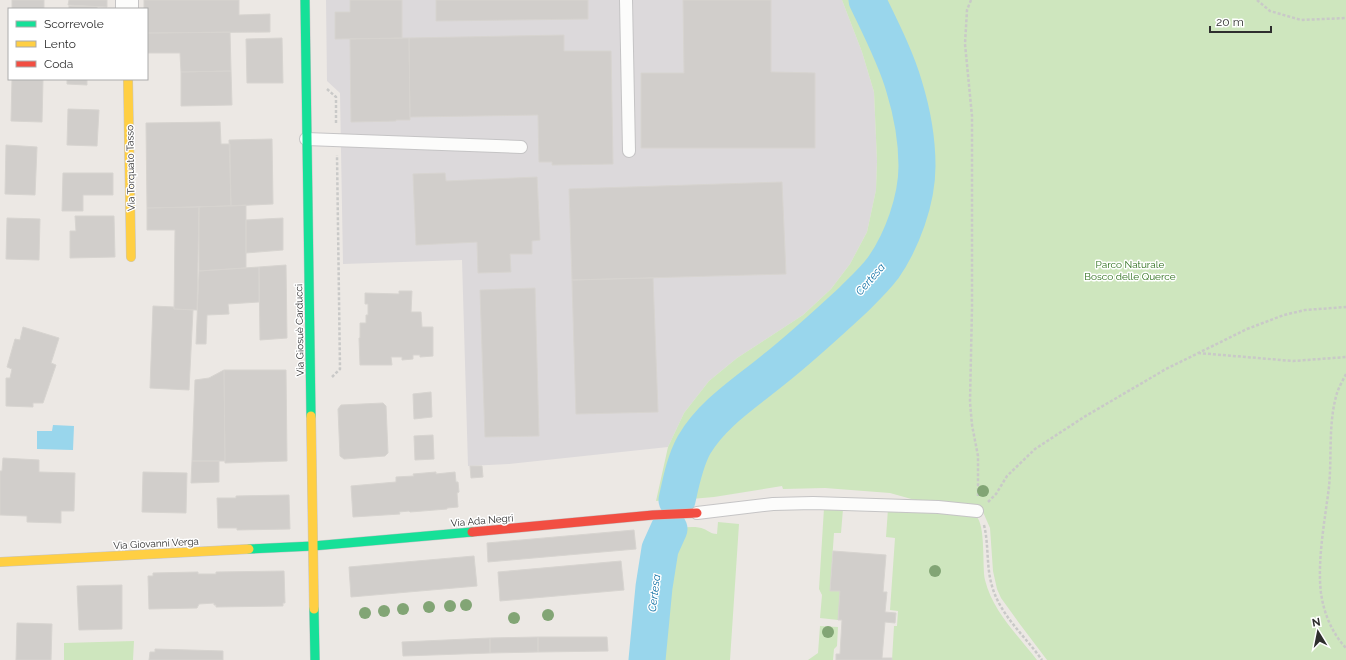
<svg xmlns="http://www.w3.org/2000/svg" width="1346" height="660" font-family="Raleway,sans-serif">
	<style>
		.industrial { fill: #dcd9db }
		.green { fill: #cee6be }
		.water { fill: #99d6ec }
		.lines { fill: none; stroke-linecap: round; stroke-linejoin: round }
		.river { stroke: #99d6ec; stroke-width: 37 }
		.building { fill: #d1cecb; stroke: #d7d4d0 }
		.lane-casing { stroke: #c5c4c5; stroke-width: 14 }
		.street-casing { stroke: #c5c4c5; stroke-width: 24 }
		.fast-casing { stroke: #c5c4c5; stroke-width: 10 }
		.slow-casing { stroke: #c5c4c5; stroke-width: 10 }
		.jam-casing { stroke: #c5c4c5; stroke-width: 10 }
		.path { stroke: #c9c9c8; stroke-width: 2.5; stroke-dasharray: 3 2; stroke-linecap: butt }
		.lane { stroke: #fcfcfb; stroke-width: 12 }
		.street { stroke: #fcfcfb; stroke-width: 22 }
		.fast { stroke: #16e098; stroke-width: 9 }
		.slow { stroke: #ffcf43; stroke-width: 9 }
		.jam { stroke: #f24e42; stroke-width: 9 }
		.tree { fill: #82a575 }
		.labels { text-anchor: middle; stroke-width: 3; stroke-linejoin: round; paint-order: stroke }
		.street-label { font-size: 10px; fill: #2e2e2e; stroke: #fff }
		.park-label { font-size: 10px; fill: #2c6e1b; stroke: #fff }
		.water-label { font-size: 11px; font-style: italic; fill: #0d6fa3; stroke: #fff }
	</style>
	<rect width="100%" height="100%" fill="#ece8e4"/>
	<path class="industrial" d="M326,0H842L862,52L874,92L877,161L876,190L867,232L850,264L831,289L803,315L737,358L709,381L684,413L668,447L509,464L468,466L462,260L343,264L340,93L327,81Z"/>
	<path class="green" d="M842,0H855L888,82L895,107L900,144V194L889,233L867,270L818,317L746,379L696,426L679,454L667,500L656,501L668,447L684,413L709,381L737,358L803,315L831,289L850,264L867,232L876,190L877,161L874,92L862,52Z
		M880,0H1346V660H1047L1019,623L1001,598L997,589L993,571L990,528L983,512L976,505L915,500L890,493L825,488L783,489L782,486L714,497L691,499C694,488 696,476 700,465C711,442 731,422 749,404L885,281C894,270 904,259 910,246C952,165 912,76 880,0Z
		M824,508L843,509L841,533H834L830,590L840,591L838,620L820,618L822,595L819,589Z
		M888,509L967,513C969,514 974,515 976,516C986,525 982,566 985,580C993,612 1018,635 1037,660H892L894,626H897L898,611L890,610L895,538L886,537Z
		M718,522L739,524L730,660H660L663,587L667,569L675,549L680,528C688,527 697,526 704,529C709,531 711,534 717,534Z
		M820,626L838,627L837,646L834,649L833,660H808L818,653Z
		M134,641L133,660H64V643Z"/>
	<path class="water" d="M53,425L74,426L73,450L37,449V431H52Z"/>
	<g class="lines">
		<path class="river" d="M677,500C681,482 685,461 694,445C712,414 745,393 772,371C800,349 826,325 852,301C862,291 874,280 883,268C902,241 917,200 917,166C917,140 912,112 904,86C896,58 880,27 867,0
			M647,660L654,587L660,549L669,529"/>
	</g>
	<path class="building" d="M12,0H44V9H12Z
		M69,0H107V7L68,5Z
		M144,0H239V15L270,14V32L147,33V9H144Z
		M350,0H402V38L335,39V12H350Z
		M436,0H588V19L436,21Z
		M683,0H771V72L815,73V148H641V73H684Z
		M69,6L97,7V9H69Z
		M230,32L231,71L181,72L180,53H147V33Z
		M564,35V51H611L613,164L552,165V162H539L538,115L410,117L409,38Z
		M282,38L283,83H247L246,39Z
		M409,38L410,120H396V121L351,122L350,39Z
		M231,71L232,105L181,106V72Z
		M12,79H43L42,122L11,121Z
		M67,79H87V85L67,84Z
		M68,109L99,110L97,146L67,145Z
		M220,122L221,144H230L231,206L147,208L146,123Z
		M272,139L273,204L231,206L229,140Z
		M6,145L37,147L35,195L5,194Z
		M63,173H113V195H83V211H62Z
		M445,173L446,181L537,177L540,240L532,241V254H510L511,272L478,273L477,242L416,245L413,174Z
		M782,182L786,274L572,280L569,189Z
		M246,205V268L199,271V207Z
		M199,207L197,310L174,309L175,230H147V208Z
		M75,216H114L115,257L70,258V231H76Z
		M7,218L40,219L39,260L6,259Z
		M283,218V250L246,253V220Z
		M286,265L287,338L260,340L259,267Z
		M259,267V302L228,304L229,314L207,315L206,344H196L199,271Z
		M653,278L658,412L576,414L572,280Z
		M535,288L539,436L485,437L480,290Z
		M399,291H412L411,312H421L422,327H433V356L420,357V355H413V359L402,360V357H391L392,365H360L359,338H360V323H366V315H368V304H365V293L399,294Z
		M153,306L174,307V309L193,310L189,390L150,388Z
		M23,327L59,338L51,363L56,365L43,403H33V407L6,406V378H10L12,369L7,367L15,339L20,340Z
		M224,370H286L287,461L225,463Z
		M224,370L225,461H192L195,380L209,378Z
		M431,392L432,417L414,419L413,394Z
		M383,403L386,406L388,453L385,456L344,459L340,456L338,409L341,405Z
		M433,435L434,459L415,460L414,436Z
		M3,458L39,460V472L75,473L74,511H61V523L27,522V516L0,515V471H2Z
		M192,461H219V482L191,483Z
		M470,466H482L483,477L471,478Z
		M143,472L187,473L186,513L142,512Z
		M436,472V474L455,472L456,482H458L459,492L457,493L458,507L447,508V509L410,512L409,511L399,512L400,514L353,517L351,486L396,482V477L414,476L413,474Z
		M289,495L290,529L237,530V528H218L217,498H236V496Z
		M634,530L636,549L488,562L487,543Z
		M833,551L886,555L883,592H887L885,612L896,613L895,623L885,622L882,658H892V660H836V654H840L842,620H838L840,591H830Z
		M474,556L477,586L351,597L349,567Z
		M621,561L624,590L500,601L498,572Z
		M284,571L285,603H283V606L216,607V605H214V603L199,604L197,608L149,609L148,576H153V573L198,572V574H216V572Z
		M122,585V629L79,630L77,586Z
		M17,623L52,624L51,660H16Z
		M538,637H607L608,651L538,652Z
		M538,637V652L490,653V638Z
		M490,638V653L403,656L402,642Z
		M155,649L223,651V660H149L150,652H155Z"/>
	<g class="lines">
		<defs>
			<path id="lane" d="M626,0L629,151
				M306,139L521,147
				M697,513L773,504L813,503L938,507L977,511"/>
			<path id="street" d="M127,0V9"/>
			<path id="fast" d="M305,0L311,416
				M249,549L313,546L472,532
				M314,609L315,660"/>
			<path id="slow" d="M128,79L131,257
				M311,416L314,609
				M0,562L249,549"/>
			<path id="jam" d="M472,532L653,515L697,513"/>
		</defs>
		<use href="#lane" class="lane-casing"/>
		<use href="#street" class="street-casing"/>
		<use href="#fast" class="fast-casing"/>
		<use href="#slow" class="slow-casing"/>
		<use href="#jam" class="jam-casing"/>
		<path class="path" d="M971,0L967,10L965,44L972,116V308L970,402L972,425L978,456V496
			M1257,0L1270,11L1301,20L1346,18
			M327,89L336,97V124
			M1198,353L1293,361L1346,357
			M1346,374C1343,380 1339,387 1337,393C1328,423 1332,456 1329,487C1325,519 1317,561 1321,593C1324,614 1332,633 1346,648
			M332,377L340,369L337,155
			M988,502L996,494L1007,476L1035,449L1084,417L1166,369L1247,329L1284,315L1305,310L1346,307
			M984,525C989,545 986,566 992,586C1000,615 1025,636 1042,660"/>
		<use href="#lane" class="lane"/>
		<use href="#street" class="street"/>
		<use href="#fast" class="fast"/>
		<use href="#slow" class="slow"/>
		<use href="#jam" class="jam"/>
	</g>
	<g class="tree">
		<circle cx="983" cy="491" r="6"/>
		<circle cx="935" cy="571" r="6"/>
		<circle cx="466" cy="605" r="6"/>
		<circle cx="450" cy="606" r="6"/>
		<circle cx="429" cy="607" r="6"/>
		<circle cx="403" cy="609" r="6"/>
		<circle cx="384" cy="611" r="6"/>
		<circle cx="365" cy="613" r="6"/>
		<circle cx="548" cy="615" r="6"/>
		<circle cx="514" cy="618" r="6"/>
		<circle cx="828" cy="632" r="6"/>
	</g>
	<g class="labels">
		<g class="street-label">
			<text transform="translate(130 168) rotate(-91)" y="4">Via Torquato Tasso</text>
			<text transform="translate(299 330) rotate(-91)" y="4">Via Giosuè Carducci</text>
			<text transform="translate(482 520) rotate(-5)" y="4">Via Ada Negri</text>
			<text transform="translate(156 543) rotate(-3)" y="4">Via Giovanni Verga</text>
		</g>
		<g class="park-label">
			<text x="1130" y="268">Parco Naturale<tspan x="1130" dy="12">Bosco delle Querce</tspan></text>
		</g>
		<g class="water-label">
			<text transform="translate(870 279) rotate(-49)" y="4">Certesa</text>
			<text transform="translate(654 593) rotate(-83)" y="4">Certesa</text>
		</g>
	</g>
	<rect x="8" y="8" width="140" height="72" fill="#ffffff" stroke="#ababab"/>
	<rect x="16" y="21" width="20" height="6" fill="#16e098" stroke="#ababab"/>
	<text x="44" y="28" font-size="12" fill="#2e2e2e">Scorrevole</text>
	<rect x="16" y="41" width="20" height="6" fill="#ffcf43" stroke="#ababab"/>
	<text x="44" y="48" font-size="12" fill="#2e2e2e">Lento</text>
	<rect x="16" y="61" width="20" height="6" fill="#f24e42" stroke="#ababab"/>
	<text x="44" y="68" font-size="12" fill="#2e2e2e">Coda</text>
	<g transform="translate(1318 632) rotate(350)" stroke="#ffffff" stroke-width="3" paint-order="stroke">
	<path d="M0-3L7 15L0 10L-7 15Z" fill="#2e2e2e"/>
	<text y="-6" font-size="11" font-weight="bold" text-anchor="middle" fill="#2e2e2e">N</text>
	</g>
	<path d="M1210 26v6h61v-6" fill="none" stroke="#2e2e2e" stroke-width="2"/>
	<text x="1216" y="26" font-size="12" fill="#2e2e2e" stroke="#ffffff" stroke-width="3" paint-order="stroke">20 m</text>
</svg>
